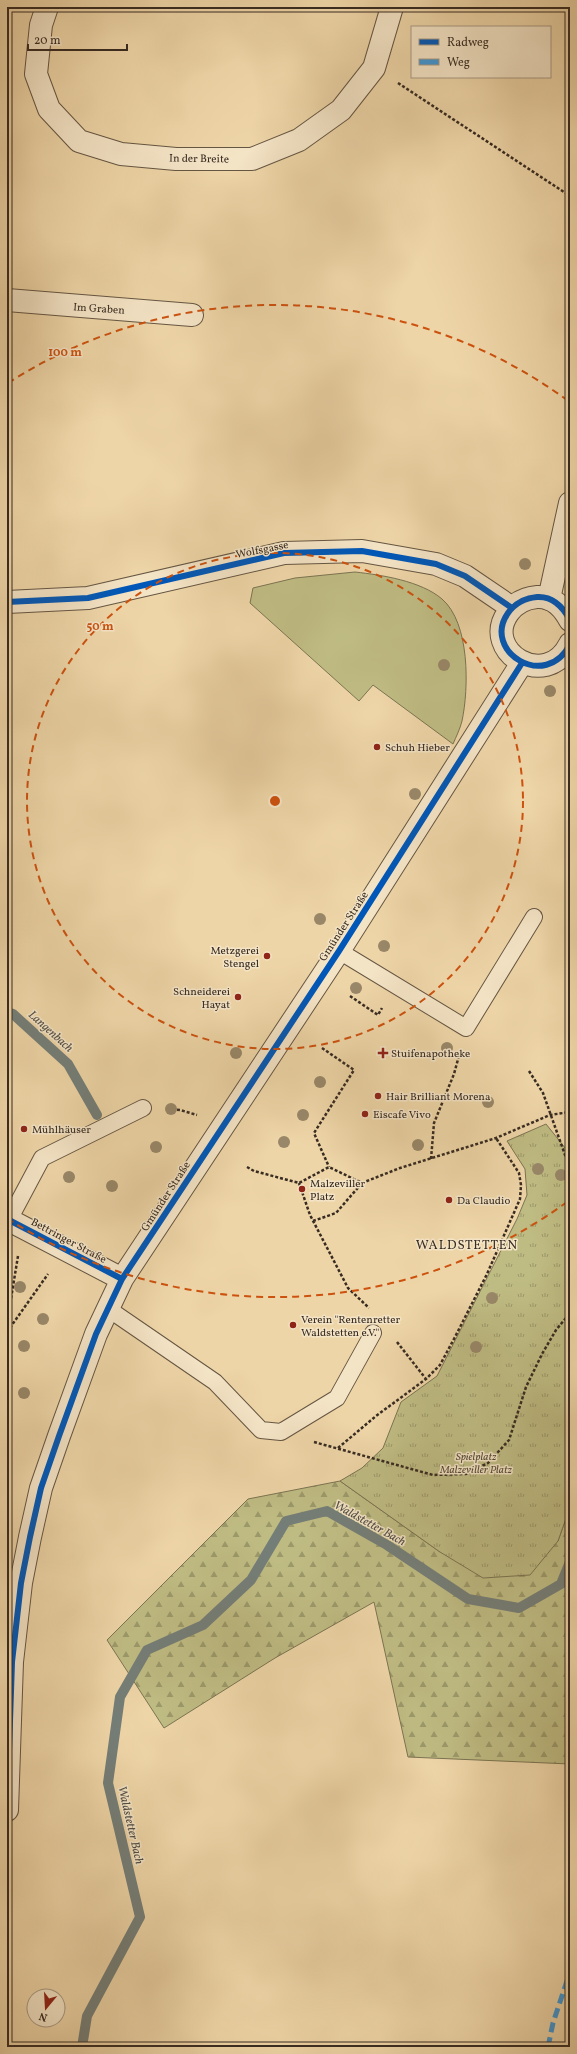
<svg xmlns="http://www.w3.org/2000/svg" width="577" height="2054" font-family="Vollkorn,serif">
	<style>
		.grass { fill: #bfbc83; stroke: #7b7452 }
		.forest { fill: url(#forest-firs); stroke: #7b7452 }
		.park { fill: url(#park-tufts); stroke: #7b7452 }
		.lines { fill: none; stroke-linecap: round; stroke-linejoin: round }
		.stream { stroke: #747e78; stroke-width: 10 }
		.service-casing { stroke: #655643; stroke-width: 18 }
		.minor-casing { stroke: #655643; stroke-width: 24 }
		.tertiary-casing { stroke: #655643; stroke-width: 24 }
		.path { stroke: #372b22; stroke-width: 2.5; stroke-dasharray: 3 2; stroke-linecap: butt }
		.service { stroke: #f4e4c6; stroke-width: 16 }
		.minor { stroke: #f4e4c6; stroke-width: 22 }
		.tertiary { stroke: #f4e4c6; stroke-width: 22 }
		.quiet { stroke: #3e96d5; stroke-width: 5; stroke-dasharray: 10 5; stroke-linecap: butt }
		.cycleway-casing { stroke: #f4e4c6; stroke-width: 8 }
		.cycleway { stroke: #0057b8; stroke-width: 6 }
		.tree { fill: #988768 }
		.ring { fill: none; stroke: #cd520f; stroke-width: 2; stroke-dasharray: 7 5 }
		.poi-dot { fill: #8f2418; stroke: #f4e4c6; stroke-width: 1.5 }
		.labels { text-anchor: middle; stroke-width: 3; stroke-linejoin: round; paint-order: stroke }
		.street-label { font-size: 11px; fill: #372b22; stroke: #f4e4c6 }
		.poi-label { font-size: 11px; fill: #372b22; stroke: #f4e4c6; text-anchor: start }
		.park-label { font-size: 11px; font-style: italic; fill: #524835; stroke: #f4e4c6 }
		.water-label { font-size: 12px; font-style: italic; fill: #504e46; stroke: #f4e4c6 }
		.quarter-label { font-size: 13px; letter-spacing: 1px; fill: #372b22; stroke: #f4e4c6 }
		.centre { fill: #cd520f; stroke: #f4e4c6; stroke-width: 2 }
		.ring-label { font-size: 12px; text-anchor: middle; font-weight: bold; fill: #cd520f; stroke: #f4e4c6; stroke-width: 3; stroke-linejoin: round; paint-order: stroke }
	</style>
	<defs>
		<pattern id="forest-firs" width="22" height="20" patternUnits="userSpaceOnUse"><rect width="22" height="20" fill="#bfbc83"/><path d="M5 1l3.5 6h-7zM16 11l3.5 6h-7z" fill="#9c996b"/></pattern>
		<pattern id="park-tufts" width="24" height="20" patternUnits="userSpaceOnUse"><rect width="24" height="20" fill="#bfbc83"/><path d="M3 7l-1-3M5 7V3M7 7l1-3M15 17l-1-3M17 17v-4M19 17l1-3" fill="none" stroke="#9c996b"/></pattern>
	</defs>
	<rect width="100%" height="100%" fill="#eed5a7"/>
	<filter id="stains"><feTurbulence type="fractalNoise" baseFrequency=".005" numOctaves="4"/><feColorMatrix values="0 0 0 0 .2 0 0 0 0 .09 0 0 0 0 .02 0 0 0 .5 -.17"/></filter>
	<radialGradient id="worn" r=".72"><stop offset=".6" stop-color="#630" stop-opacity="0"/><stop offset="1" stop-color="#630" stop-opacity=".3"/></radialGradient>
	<path class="grass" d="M355,572C382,575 421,581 442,599C470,623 469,688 462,721C460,729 456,737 453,744L373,685L359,701L250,603L253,588L295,578Z"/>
	<path class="forest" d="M340,1481L440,1552L558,1541L570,1507V1764L408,1757L374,1602L275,1658L164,1728L107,1640L248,1499Z"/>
	<path class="park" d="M546,1124L570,1154V1507L558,1541L530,1575L483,1578L440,1552L340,1481L362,1468L383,1448L401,1402L437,1376L517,1219L527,1195L525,1169L507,1141Z"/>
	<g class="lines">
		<path class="stream" d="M7,1012L13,1014L68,1064L97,1115
			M82,2047L87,2016L140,1917L108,1783L120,1697L147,1650L203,1625L251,1580L286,1521L327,1511L387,1545L468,1599L519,1608L561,1584L570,1562"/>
		<defs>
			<path id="service" d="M339,951L466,1028L534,917
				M9,1220L42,1158L143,1108
				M107,1308L215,1382L261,1430L281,1432L337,1398L373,1333"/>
			<path id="minor" d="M47,7L41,25L36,74L49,109L79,141L121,154L176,159H252L299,140L341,110L374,68L392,7
				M7,300L192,315
				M549,599L570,503
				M7,602L88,598L284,553L362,551L436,564L465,576L512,608"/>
			<path id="tertiary" d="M570,620C563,607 552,596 537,597C525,598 515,603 508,613C481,651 546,692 570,644
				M7,1219L122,1279
				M7,1810L12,1662L21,1583L30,1537L41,1488L59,1436L96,1334L122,1279L339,951L522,663"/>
		</defs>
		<use href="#service" class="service-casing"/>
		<use href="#minor" class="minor-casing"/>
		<use href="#tertiary" class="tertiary-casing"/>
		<path class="path" d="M398,83L570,196
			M350,996L378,1015L382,1008
			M322,1048L354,1070L314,1133L329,1167
			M529,1071L543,1093L570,1169
			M167,1109L180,1110L197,1115
			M431,1159L434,1123L454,1074L460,1052
			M247,1167L254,1171L299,1183L329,1167L362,1183L400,1168L496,1138L550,1115L570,1112
			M299,1183L310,1215L348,1288L369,1308
			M313,1221L336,1213L362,1183
			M7,1323L18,1256
			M7,1332L48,1274
			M397,1342L426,1379
			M314,1442L433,1475L466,1474L488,1463L509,1440L526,1387L542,1354L556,1330L570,1313
			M7,1446V1448
			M338,1448L376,1416L426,1379L440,1365L455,1337L487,1274L520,1199L521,1185L519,1173L496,1138"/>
		<use href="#service" class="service"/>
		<use href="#minor" class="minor"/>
		<use href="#tertiary" class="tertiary"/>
		<path class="quiet" d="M548,2047L553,2023L570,1972"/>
		<defs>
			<path id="cycleway" d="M7,602L88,598L284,553L362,551L436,564L465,576L512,608
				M570,620C563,607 552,596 537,597C525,598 515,603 508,613C481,651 546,692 570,644
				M7,1219L122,1279
				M7,1810L12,1662L21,1583L30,1537L41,1488L59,1436L96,1334L122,1279L339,951L522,663"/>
		</defs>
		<use href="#cycleway" class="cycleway-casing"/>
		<use href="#cycleway" class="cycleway"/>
	</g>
	<g class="tree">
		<circle cx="525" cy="564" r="6"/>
		<circle cx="444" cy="665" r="6"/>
		<circle cx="550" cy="691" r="6"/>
		<circle cx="415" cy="794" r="6"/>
		<circle cx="320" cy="919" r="6"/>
		<circle cx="384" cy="946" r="6"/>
		<circle cx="356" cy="988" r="6"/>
		<circle cx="447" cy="1048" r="6"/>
		<circle cx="236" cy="1053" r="6"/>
		<circle cx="320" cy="1082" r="6"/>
		<circle cx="488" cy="1102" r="6"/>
		<circle cx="171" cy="1109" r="6"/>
		<circle cx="303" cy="1115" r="6"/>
		<circle cx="284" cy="1142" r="6"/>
		<circle cx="418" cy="1145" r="6"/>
		<circle cx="156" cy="1147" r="6"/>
		<circle cx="538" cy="1169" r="6"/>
		<circle cx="561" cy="1175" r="6"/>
		<circle cx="69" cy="1177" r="6"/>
		<circle cx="112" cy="1186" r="6"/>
		<circle cx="20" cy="1287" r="6"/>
		<circle cx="492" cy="1298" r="6"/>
		<circle cx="43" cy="1319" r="6"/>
		<circle cx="24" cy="1346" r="6"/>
		<circle cx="476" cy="1347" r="6"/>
		<circle cx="24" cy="1393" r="6"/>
	</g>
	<g class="ring">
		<circle cx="275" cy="801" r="248"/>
		<path d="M567 1202A496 496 0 0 1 8 1219M8 383A496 496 0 0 1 567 400"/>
	</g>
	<g class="poi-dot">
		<circle cx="377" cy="747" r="4"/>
		<circle cx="267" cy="956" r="4"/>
		<circle cx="238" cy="997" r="4"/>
		<path d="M381 1047h4v4h4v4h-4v4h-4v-4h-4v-4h4z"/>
		<circle cx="378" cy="1096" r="4"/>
		<circle cx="365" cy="1114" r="4"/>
		<circle cx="24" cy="1129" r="4"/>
		<circle cx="302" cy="1189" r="4"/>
		<circle cx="449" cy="1200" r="4"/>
		<circle cx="293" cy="1325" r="4"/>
	</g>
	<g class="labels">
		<g class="street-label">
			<text transform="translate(199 158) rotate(1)" y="4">In der Breite</text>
			<text transform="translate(99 308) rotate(4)" y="4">Im Graben</text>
			<text transform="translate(262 549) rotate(-11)" y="4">Wolfsgasse</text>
			<text transform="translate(343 926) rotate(-57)" y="4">Gmünder Straße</text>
			<text transform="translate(165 1196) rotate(-57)" y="4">Gmünder Straße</text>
			<text transform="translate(69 1240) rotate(28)" y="4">Bettringer Straße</text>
		</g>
		<g class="poi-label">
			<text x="385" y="751">Schuh Hieber</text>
			<text x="259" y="954" text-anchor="end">Metzgerei<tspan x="259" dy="13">Stengel</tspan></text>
			<text x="230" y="995" text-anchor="end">Schneiderei<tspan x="230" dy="13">Hayat</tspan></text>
			<text x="391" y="1057">Stuifenapotheke</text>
			<text x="386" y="1100">Hair Brilliant Morena</text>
			<text x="373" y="1118">Eiscafe Vivo</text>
			<text x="32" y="1133">Mühlhäuser</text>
			<text x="310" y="1187">Malzeviller<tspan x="310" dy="13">Platz</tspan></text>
			<text x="457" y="1204">Da Claudio</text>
			<text x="301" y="1323">Verein "Rentenretter<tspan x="301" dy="13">Waldstetten e.V."</tspan></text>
		</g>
		<g class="park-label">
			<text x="476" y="1460">Spielplatz<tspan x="476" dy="13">Malzeviller Platz</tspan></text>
		</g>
		<g class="water-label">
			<text transform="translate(51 1031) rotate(42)" y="4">Langenbach</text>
			<text transform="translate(370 1523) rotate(29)" y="4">Waldstetter Bach</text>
			<text transform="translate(131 1825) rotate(77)" y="4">Waldstetter Bach</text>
		</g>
		<g class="quarter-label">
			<text x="467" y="1249">WALDSTETTEN</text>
		</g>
	</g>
	<circle cx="275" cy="801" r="6" class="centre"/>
	<g class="ring-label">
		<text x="65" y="356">100 m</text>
		<text x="100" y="630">50 m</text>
	</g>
	<rect width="577" height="2054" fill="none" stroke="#eed5a7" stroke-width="24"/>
	<rect x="8" y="8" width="561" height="2038" fill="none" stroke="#372b22" stroke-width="2"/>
	<rect x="12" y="12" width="553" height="2030" fill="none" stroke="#372b22"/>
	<rect x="411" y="26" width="140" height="52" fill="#f4e4c6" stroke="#a89a84"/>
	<rect x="419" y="39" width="20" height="6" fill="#0057b8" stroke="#a89a84"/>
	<text x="447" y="46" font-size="12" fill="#372b22">Radweg</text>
	<rect x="419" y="59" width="20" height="6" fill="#3e96d5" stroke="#a89a84"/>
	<text x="447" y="66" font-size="12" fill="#372b22">Weg</text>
	<g transform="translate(46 2008) rotate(198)"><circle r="19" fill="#f4e4c6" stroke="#a89a84"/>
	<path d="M0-3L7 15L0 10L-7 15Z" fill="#8f2418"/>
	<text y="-6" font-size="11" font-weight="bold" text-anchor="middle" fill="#372b22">N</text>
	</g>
	<path d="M28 44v6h99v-6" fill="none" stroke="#372b22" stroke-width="2"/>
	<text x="34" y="44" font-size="12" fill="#372b22" stroke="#f4e4c6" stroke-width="3" paint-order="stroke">20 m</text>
	<rect width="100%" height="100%" filter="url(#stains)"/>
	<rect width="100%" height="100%" fill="url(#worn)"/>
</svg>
